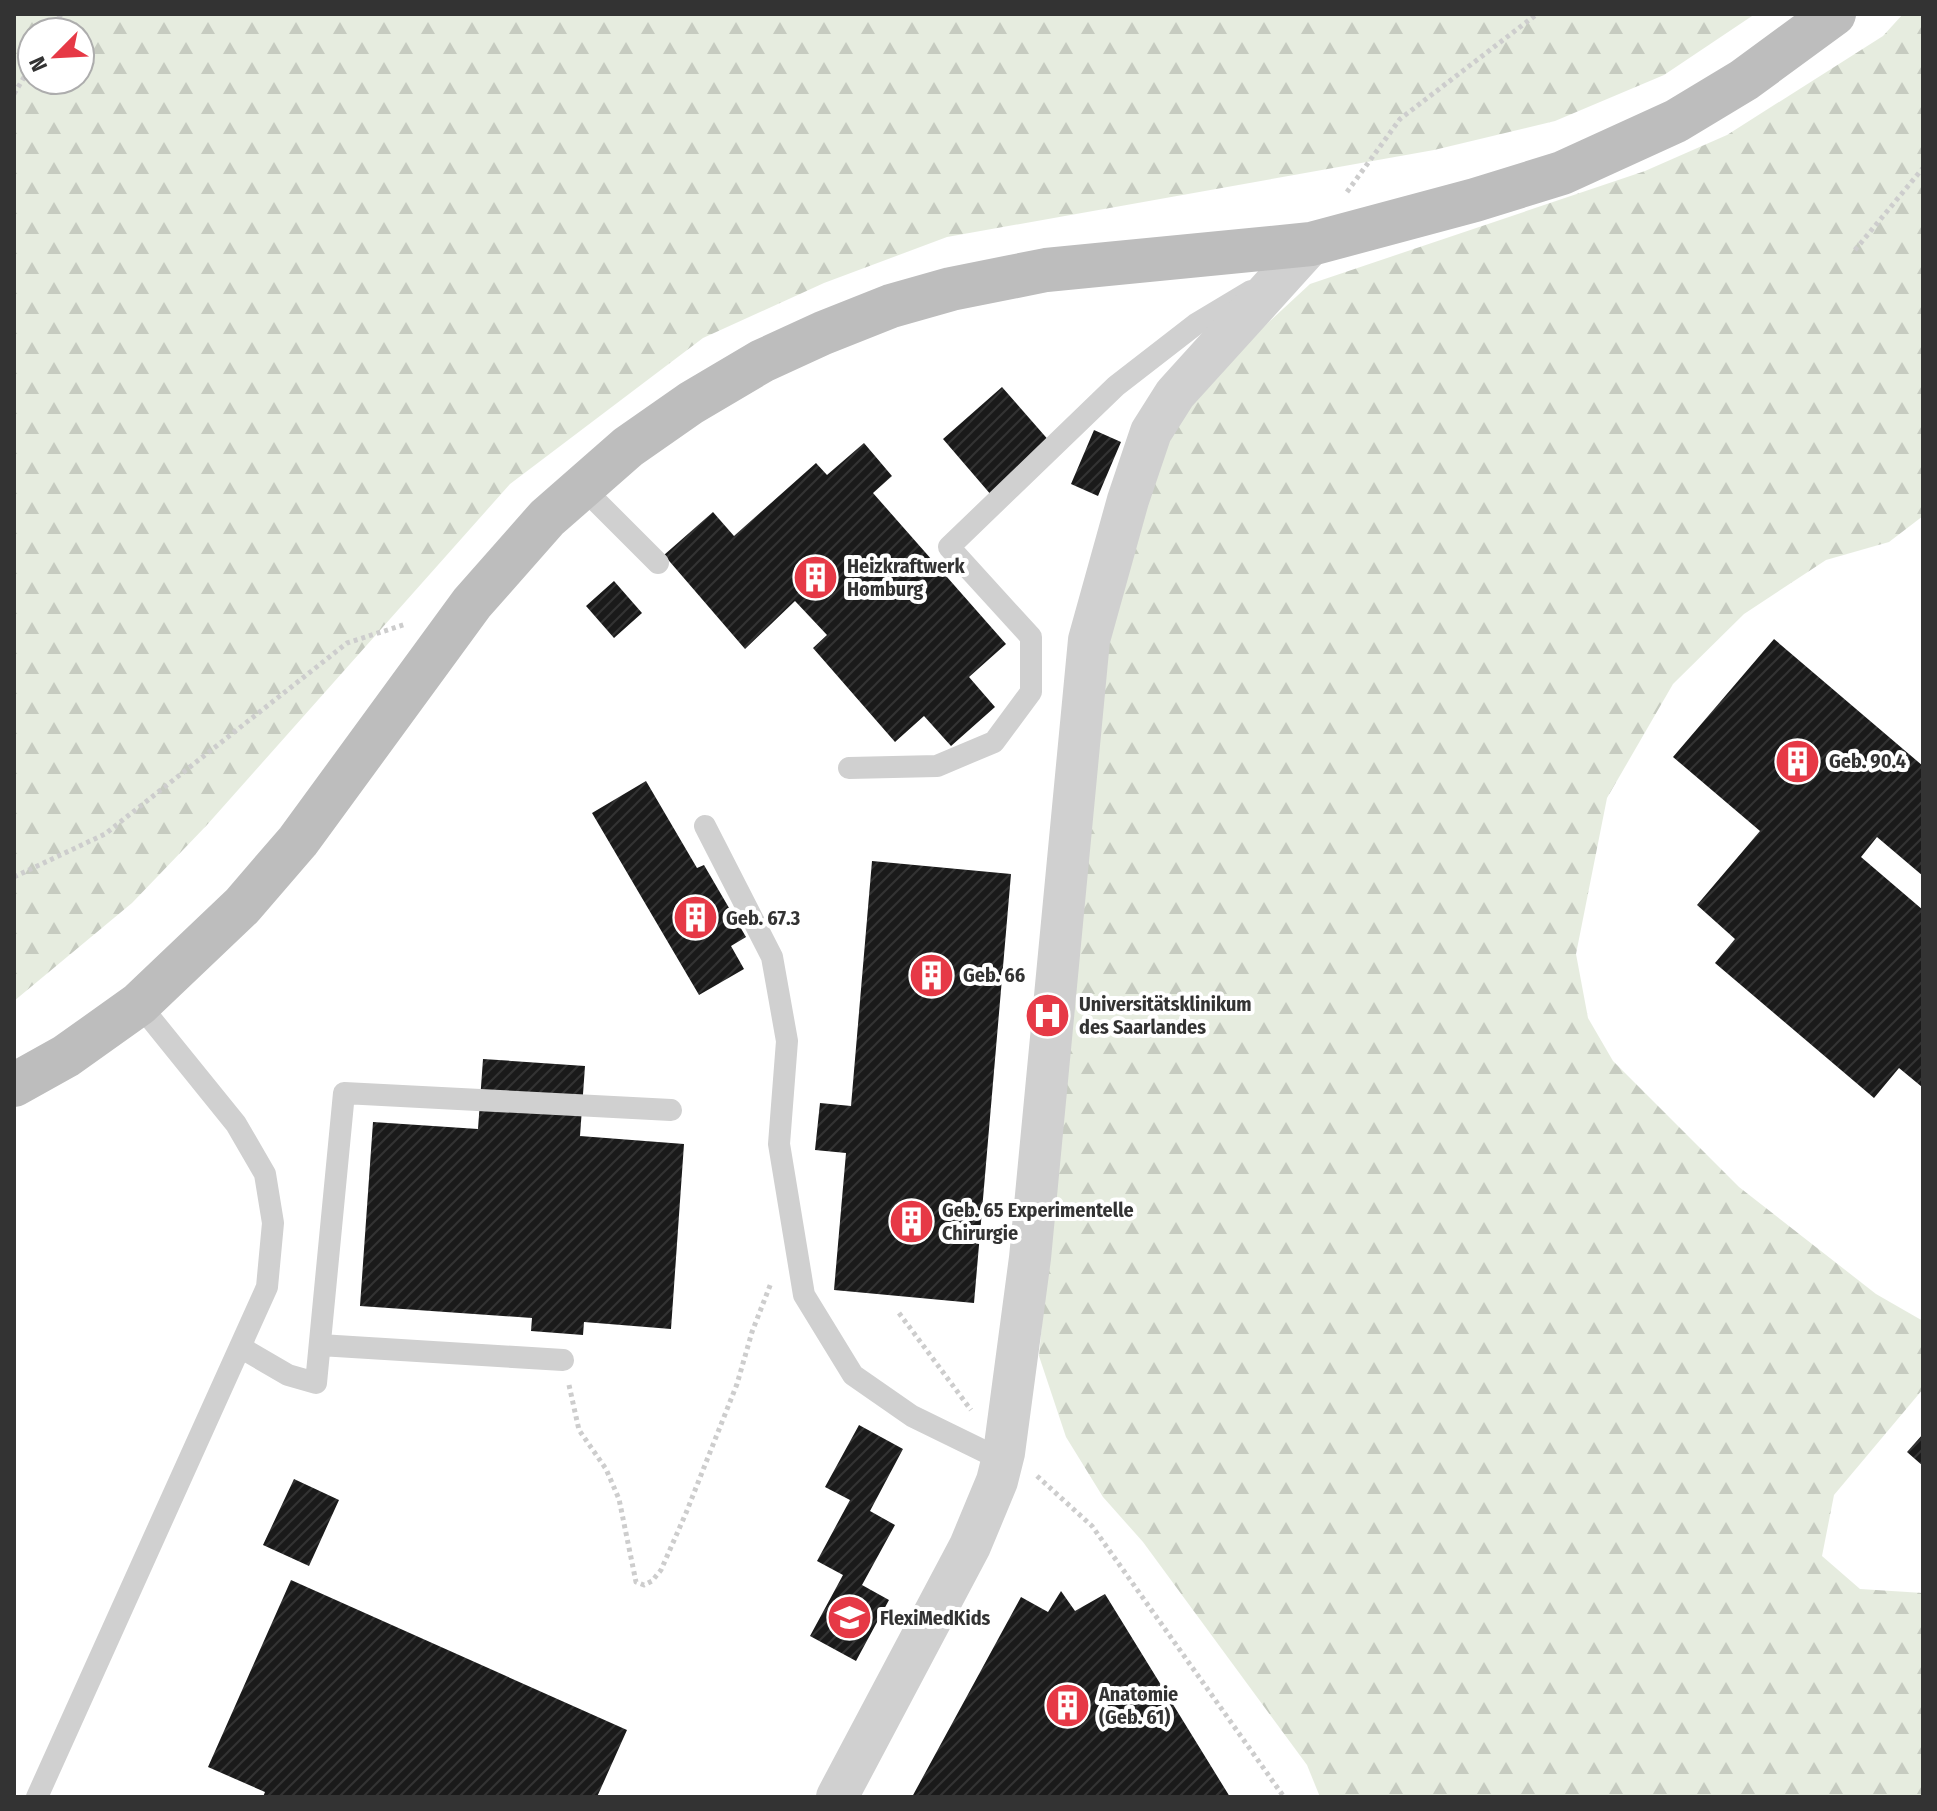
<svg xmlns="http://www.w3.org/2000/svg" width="1937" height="1811" font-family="'Fira Sans Condensed',sans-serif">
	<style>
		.forest { fill: url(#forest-firs); fill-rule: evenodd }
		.building { fill: url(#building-hatch) }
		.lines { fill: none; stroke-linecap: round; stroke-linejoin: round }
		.path { stroke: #cdcdcd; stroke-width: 5; stroke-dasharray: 4 4; stroke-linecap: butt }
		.lane { stroke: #d0d0d0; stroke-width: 22 }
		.street { stroke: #d0d0d0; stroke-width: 42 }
		.secondary { stroke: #bdbdbd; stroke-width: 44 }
		.labels { text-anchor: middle; stroke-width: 8; stroke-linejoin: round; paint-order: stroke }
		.poi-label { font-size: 20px; font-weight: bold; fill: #333; stroke: #fff; text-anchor: start }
	</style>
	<defs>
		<pattern id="forest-firs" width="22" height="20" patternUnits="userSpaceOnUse" patternTransform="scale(2)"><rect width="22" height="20" fill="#e6ecdf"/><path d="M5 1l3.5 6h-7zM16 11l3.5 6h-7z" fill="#c6cbc0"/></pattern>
		<pattern id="building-hatch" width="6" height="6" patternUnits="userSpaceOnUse" patternTransform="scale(2)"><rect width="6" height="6" fill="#1a1a1a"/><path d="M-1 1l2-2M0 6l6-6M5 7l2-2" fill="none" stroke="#333"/></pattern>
	</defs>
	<rect width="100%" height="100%" fill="#fff"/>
	<path class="forest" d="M14,14H1755L1664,75L1555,121L1434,150L947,237L824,283L703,338L510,484L206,826L132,903L14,1001ZM32,32H80V80H32Z
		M1903,14H1923V516L1889,542L1826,560L1744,614L1673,684L1607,798L1576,954L1588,1018L1613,1061L1739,1187L1876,1294L1923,1321V1389L1834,1495L1822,1556L1860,1589L1923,1593V1797H1320L1307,1765L1143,1542L1103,1497L1066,1437L1039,1356L1104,637L1163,437L1245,344L1310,284L1645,171L1727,135L1883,36Z"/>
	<path class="building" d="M1002,387L1051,443L992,496L943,439Z
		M1094,430L1121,442L1098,496L1071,484Z
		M864,443L892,476L873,493L1006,644L969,677L995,707L951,746L924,716L895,742L813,648L827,635L795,601L745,649L664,555L713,512L734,536L816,463L827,475Z
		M614,581L642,613L614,638L586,606Z
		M1774,639L1923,766V876L1877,837L1861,857L1923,910L1922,1087L1899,1068L1874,1098L1715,963L1735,939L1697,905L1760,831L1673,757Z
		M646,781L697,868L704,865L746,937L731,946L744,969L699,995L592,813Z
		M872,861L1011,874L974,1303L834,1290L846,1153L815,1150L820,1103L851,1106Z
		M483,1059L585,1066L580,1136L684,1144L671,1329L584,1322L583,1335L531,1331L532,1318L360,1306L373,1122L478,1129Z
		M859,1425L903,1449L870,1511L895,1525L862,1585L889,1600L856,1661L810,1636L843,1575L817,1561L850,1500L825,1487Z
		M1923,1434V1466L1907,1452Z
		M294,1479L339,1500L309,1566L263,1545Z
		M291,1580L627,1730L597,1797H263L265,1792L208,1767Z
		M1061,1591L1075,1611L1105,1594L1230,1797H912L1021,1597L1048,1612Z"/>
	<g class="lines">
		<path class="path" d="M51,32L61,14
			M14,94L32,64
			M1347,192L1400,119L1537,14
			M1855,250L1923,168
			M14,877L105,834L347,643L406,624
			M899,1313L971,1410
			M569,1385L579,1430L606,1469L619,1499L636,1582L644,1585L652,1581L661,1570L686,1513L737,1384L752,1332L771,1283
			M1037,1476L1092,1526L1284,1797"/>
		<path class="lane" d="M582,487L658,563
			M849,768L937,766L994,742L1031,692V637L949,547L1116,386L1196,324L1251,291
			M705,826L772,957L787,1041L779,1144L804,1295L853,1375L912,1416L1002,1460
			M320,1345L563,1360
			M240,1347L288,1375L316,1383L344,1093L671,1110
			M37,1797L267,1287L273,1223L265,1174L236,1124L139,1004"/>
		<path class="street" d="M837,1797L970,1546L997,1481L1004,1453L1030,1258L1089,640L1128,500L1151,432L1175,394L1311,244"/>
		<path class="secondary" d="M14,1085L66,1056L139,1004L242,906L298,841L472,603L547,518L628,447L691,403L762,361L823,333L891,306L951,289L1046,270L1311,244L1475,200L1562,173L1676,121L1744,80L1834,14"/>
	</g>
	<defs>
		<symbol id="building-disc" viewBox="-11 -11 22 22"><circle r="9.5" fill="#e63946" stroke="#fff"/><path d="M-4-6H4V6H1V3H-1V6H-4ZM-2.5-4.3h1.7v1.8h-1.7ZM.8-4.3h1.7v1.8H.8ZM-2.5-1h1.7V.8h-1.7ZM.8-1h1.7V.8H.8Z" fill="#fff"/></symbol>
		<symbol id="hospital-disc" viewBox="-11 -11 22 22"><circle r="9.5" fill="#e63946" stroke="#fff"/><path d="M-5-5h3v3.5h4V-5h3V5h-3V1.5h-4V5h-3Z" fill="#fff"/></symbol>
		<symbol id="school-disc" viewBox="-11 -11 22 22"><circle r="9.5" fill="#e63946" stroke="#fff"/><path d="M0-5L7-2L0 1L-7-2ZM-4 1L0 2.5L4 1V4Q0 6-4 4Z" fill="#fff"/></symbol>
	</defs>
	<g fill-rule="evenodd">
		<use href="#building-disc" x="790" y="552" width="51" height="51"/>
		<use href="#building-disc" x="1772" y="736" width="51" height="51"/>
		<use href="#building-disc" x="670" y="892" width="51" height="51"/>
		<use href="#building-disc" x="906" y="950" width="51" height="51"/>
		<use href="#hospital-disc" x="1022" y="990" width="51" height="51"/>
		<use href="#building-disc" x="886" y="1196" width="51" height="51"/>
		<use href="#school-disc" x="824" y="1592" width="51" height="51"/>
		<use href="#building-disc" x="1042" y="1680" width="51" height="51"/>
	</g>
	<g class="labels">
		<g class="poi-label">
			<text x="847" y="573">Heizkraftwerk<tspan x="847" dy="23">Homburg</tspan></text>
			<text x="1829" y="768">Geb. 90.4</text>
			<text x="726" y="925">Geb. 67.3</text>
			<text x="963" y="982">Geb. 66</text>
			<text x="1079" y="1011">Universitätsklinikum<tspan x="1079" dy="23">des Saarlandes</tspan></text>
			<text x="942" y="1217">Geb. 65 Experimentelle<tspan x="942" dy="23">Chirurgie</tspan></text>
			<text x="880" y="1625">FlexiMedKids</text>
			<text x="1099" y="1701">Anatomie<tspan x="1099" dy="23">(Geb. 61)</tspan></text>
		</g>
	</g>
	<rect width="1937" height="1811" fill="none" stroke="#333333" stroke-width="32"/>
	<g transform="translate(56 56) rotate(246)"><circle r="38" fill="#ffffff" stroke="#adadad" stroke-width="2"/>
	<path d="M0-6L14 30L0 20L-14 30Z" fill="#e63946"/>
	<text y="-12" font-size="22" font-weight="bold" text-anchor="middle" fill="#333333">N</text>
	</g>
</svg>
